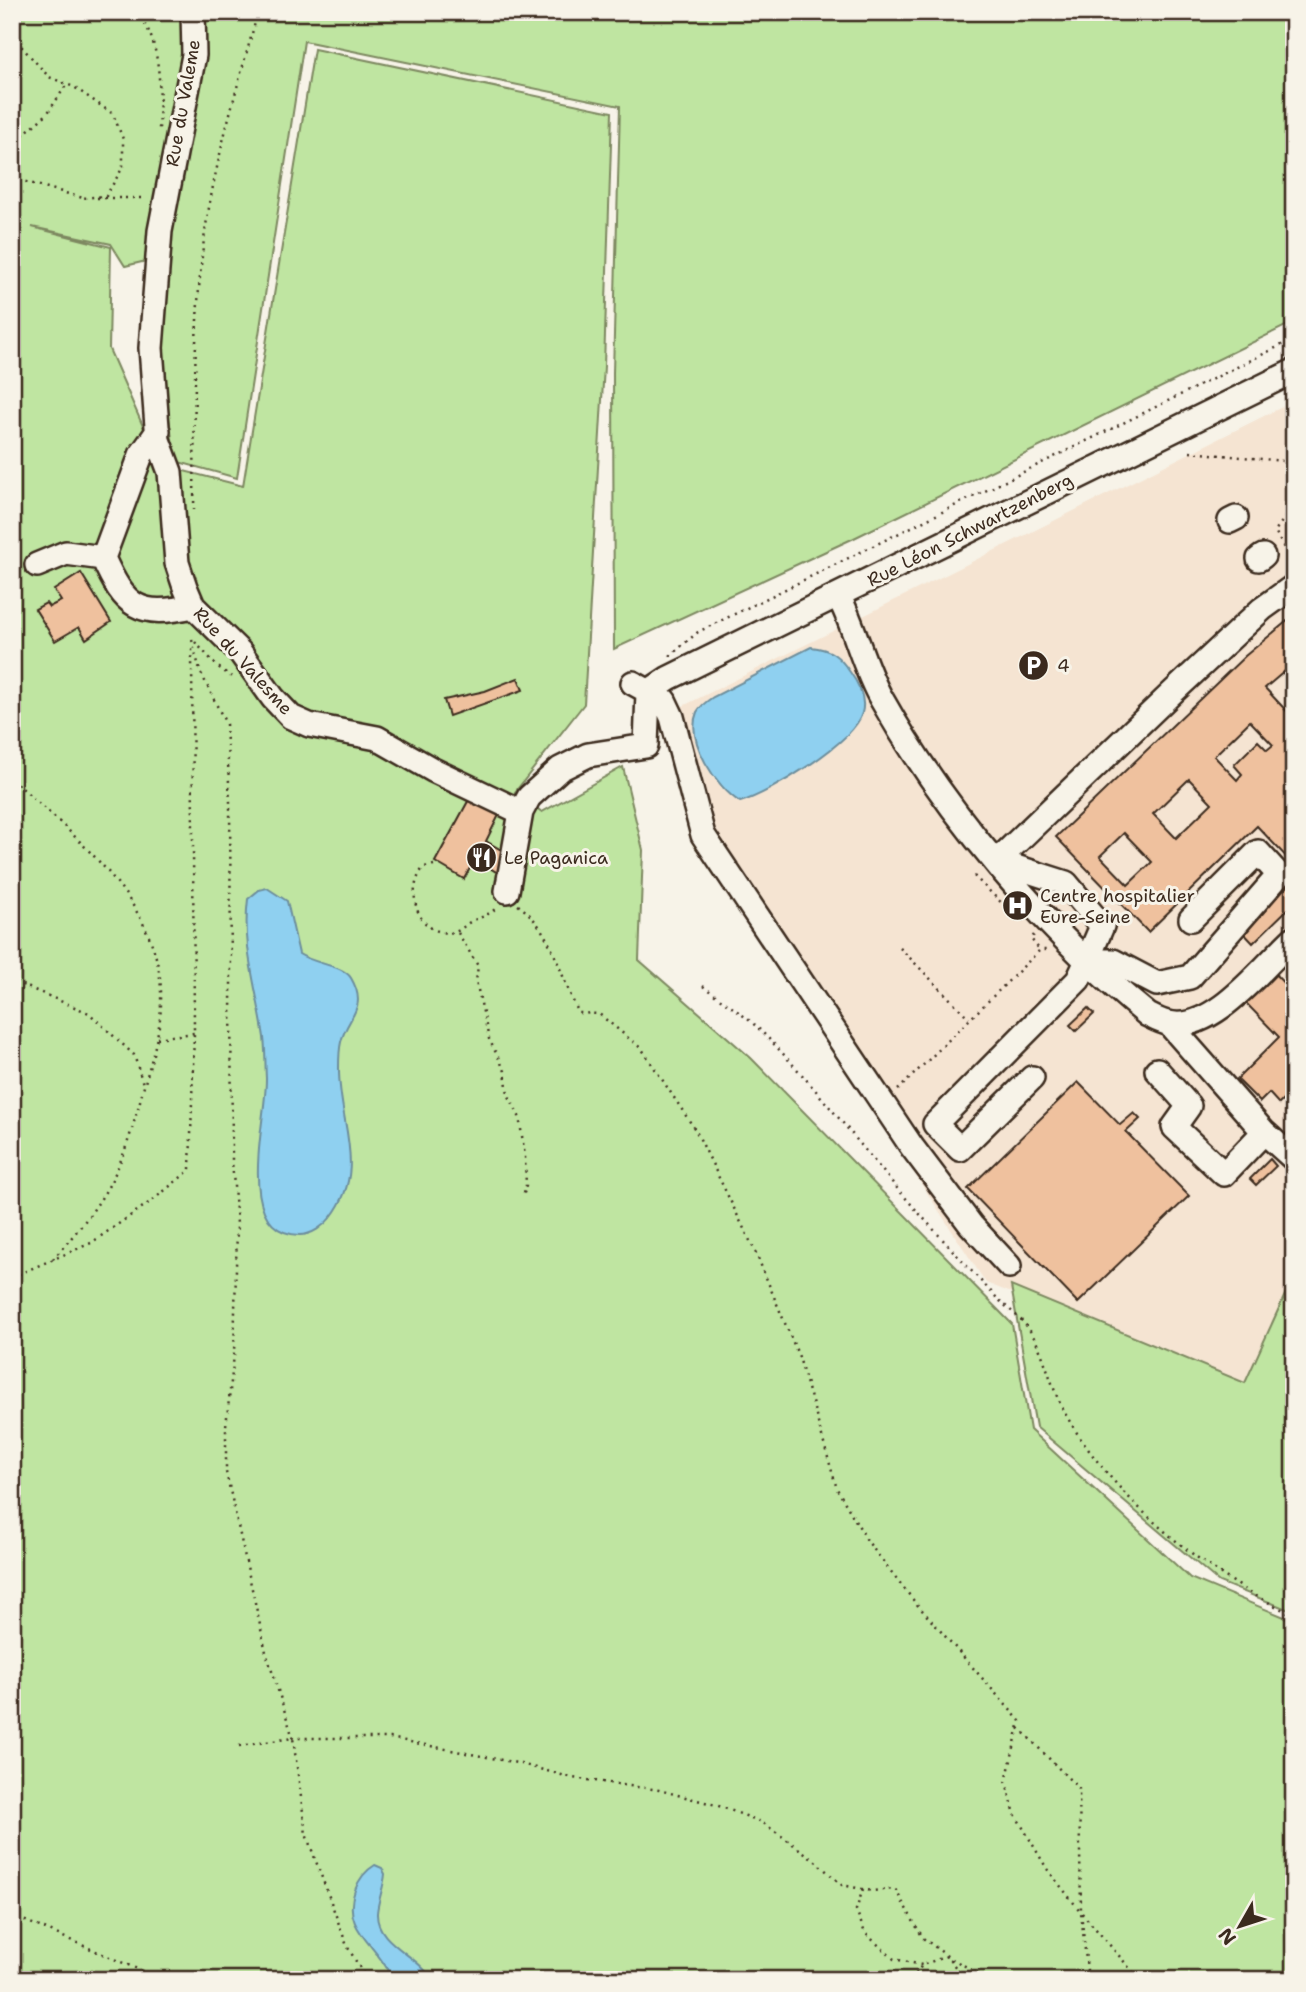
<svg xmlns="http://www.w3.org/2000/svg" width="1306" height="1992" font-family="'Shantell Sans',sans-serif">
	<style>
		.built { fill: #f5e4d2 }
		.green { fill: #bfe5a1; stroke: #7d8860; stroke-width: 2 }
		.water { fill: #8fd0f0; stroke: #6d8e9c; stroke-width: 2 }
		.building { fill: #efc19e; stroke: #3b2a1e; stroke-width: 2; fill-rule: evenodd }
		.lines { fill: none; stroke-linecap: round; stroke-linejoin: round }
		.minor-casing { stroke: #3b2a1e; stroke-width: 28 }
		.path { stroke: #3b2a1e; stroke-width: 2.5; stroke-dasharray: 2 5; stroke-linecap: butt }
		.minor { stroke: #f7f3e8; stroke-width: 23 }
		.labels { text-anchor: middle; stroke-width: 6; stroke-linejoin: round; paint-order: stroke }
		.street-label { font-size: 18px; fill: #3b2a1e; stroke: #f7f3e8 }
		.poi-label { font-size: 18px; fill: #3b2a1e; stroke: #f7f3e8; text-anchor: start }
	</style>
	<rect width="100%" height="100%" fill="#f7f3e8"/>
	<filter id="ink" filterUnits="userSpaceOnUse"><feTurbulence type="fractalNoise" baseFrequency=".0143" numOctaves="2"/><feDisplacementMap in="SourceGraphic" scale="14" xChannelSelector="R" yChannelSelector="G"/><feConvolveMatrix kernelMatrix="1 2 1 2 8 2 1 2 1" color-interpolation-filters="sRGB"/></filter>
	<g filter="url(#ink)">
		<path class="built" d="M1294,401V1405L986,1283L689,828L663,716Z"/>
		<path class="green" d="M12,12H1294V322L852,539L614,649L613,373L620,106L304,41L237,478L175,461L160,352L167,256L125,266L111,244L32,227L111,247L109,349L160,465L243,486L314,49L612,112L604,366L584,704L515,792L542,812L623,767L643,850L639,960L751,1058L1012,1324L1030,1430L1190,1578L1294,1621V1980H12Z
			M1294,1275V1612L1219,1582L1036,1427L1011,1286L1245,1383Z"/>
		<path class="water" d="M811,647C831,649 839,656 850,672C858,683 866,699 862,713C854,742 769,794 740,802C717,788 685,741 697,712C701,705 707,701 713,697Z
			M267,888L287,901L299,954C314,964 343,965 351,978C369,1009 347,1016 341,1042C339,1050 339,1060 339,1068C338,1122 369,1168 331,1217C324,1226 312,1235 300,1235C232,1234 267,1120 266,1078C265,1063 266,1046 263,1031C256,986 242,945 248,899L259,890Z
			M375,1865L382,1868L385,1874C384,1887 378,1900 377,1913C376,1944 419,1955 432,1980H393C380,1946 340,1930 355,1890C359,1879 365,1871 375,1865Z"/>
		<path class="building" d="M81,573L111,622L86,639L79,627L55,641L35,609L46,603L49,607L61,601L54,590Z
			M1292,617L1294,674L1290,677L1285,671L1265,688L1294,719V865L1257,826L1148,932L1056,837L1245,656ZM1250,721L1273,745L1267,750L1258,741L1234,765L1242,774L1237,780L1214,756ZM1189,779L1212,803L1176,838L1153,814ZM1124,833L1152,862L1128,885L1100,856Z
			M518,678L523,690L449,716L444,700L485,691Z
			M472,794L501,811L486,841L508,854L498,873L475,859L464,879L435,862Z
			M1294,876V903L1253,943L1239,928Z
			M1273,972L1294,994V1089L1279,1104L1269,1093L1260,1102L1237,1079L1279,1037L1244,1001Z
			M1088,1008L1094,1014L1076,1031L1070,1025Z
			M1078,1082L1120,1125L1134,1113L1140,1119L1126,1132L1189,1196L1078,1303L968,1189Z
			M1270,1159L1276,1166L1256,1185L1250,1179Z"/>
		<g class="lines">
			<defs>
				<path id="minor" d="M193,12L194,55L160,231L151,348L158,440L170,472L177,563L185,587L193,606L240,652L273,698L291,717L309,725L377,738L433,770L521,812
					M1230,521L1236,518
					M103,558C125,607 138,618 193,606
					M1259,559L1263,556
					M37,565L66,553L103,558L141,455L158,431
					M839,597C856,630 863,667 882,700C945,812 1048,934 1148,1015C1154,1018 1161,1022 1168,1023C1213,1034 1264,965 1294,938
					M633,683L664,700L672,717L703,835L912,1147L971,1225L1009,1266
					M648,692L669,678L1294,371
					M507,891L521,812L529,797L560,769L588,755L646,746L648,692
					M1087,961L1102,926L1066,883L997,861L1173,692L1262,609L1294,586
					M1169,1024L1264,1132L1294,1159
					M1157,1070L1189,1106L1174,1127L1224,1174L1264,1132
					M1032,1078L960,1149L935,1124L1078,980L1087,961H1113L1157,984L1190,977L1279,875L1258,852L1191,919"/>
			</defs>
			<use href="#minor" class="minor-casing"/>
			<path class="path" d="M137,12C163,43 160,92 159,130
				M12,36L49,77L74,87L113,114L123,139V167L106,196L82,198
				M12,144L47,114L67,84
				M12,178L83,198
				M97,198H146
				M1190,452L1294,462
				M1294,505L1275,531L1290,560L1294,559
				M194,510C195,428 193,347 201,266C209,180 235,95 258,12
				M192,640L200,671L226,724L230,802L232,1161L237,1224L234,1355L226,1426V1472L266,1652L293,1738H390L517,1763L573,1778L659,1790L716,1805L762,1822L812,1858L842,1885L872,1891L895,1889L923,1938L947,1956L990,1980
				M195,642L218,667L233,678
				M670,656L698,632L1294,339
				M12,779C76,838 164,905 161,1001C161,1031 151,1061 143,1090C121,1173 109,1196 52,1260
				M434,865L424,867C404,891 417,938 454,932C461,931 465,924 472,921C481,917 489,915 496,908
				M974,876L1014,915
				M12,893L18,903L15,982L89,1013L134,1055L144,1087
				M518,905C553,929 560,978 579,1013L599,1014L642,1049L696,1131L755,1251L799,1357L837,1489L868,1542L914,1601L1020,1721L1006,1782L1015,1814L1047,1869L1081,1912L1088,1980
				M458,933L478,966L476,981L489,1039L505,1071L508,1094L519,1116L525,1156L526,1188L522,1198
				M1034,935L1031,939L1039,949
				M900,948L969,1018
				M12,980L15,982L12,991
				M703,986C721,1000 742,1013 758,1028C816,1085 864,1152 918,1212C944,1241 970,1270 997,1298C1007,1308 1020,1317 1028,1328C1046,1353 1050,1388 1066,1415C1114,1499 1206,1575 1294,1615
				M157,1038L194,1033
				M898,1090L1040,950H1047
				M12,1277L91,1243L153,1200L190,1170L194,1033L192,646
				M1019,1728L1079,1789L1081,1912L1140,1980
				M239,1746L293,1738L306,1834L347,1946L367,1980
				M863,1889L856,1910L865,1933L894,1959L922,1965
				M12,1915L163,1980
				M12,1936L21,1921
				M912,1980L922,1965L947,1956L965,1980"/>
			<use href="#minor" class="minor"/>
		</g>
	</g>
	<defs>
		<symbol id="parking-disc" viewBox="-11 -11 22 22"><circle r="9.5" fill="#3b2a1e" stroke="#f7f3e8"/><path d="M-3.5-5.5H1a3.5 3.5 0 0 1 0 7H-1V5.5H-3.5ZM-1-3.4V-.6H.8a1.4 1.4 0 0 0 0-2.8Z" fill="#fff"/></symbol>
		<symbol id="restaurant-disc" viewBox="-11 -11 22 22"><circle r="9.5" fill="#3b2a1e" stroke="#f7f3e8"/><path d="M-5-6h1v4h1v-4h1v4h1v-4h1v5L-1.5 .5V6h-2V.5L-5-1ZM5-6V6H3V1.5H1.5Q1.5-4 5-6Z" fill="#fff"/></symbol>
		<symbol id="hospital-disc" viewBox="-11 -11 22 22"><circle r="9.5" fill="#3b2a1e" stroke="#f7f3e8"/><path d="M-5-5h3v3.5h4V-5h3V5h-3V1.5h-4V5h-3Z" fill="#fff"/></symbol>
	</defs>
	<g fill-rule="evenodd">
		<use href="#parking-disc" x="1016" y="648" width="35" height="35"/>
		<use href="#restaurant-disc" x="464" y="840" width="35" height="35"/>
		<use href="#hospital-disc" x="1000" y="888" width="35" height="35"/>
	</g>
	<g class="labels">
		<g class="street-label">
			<text transform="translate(183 103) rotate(-80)" y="6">Rue du Valeme</text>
			<text transform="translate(970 530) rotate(-27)" y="6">Rue Léon Schwartzenberg</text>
			<text transform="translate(243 661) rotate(48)" y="6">Rue du Valesme</text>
		</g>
		<g class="poi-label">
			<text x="1057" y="672">4</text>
			<text x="504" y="864">Le Paganica</text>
			<text x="1040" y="902">Centre hospitalier<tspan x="1040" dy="21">Eure-Seine</tspan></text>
		</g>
	</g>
	<rect width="1306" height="1992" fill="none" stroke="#f7f3e8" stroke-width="42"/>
	<rect x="21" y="21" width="1264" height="1950" fill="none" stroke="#3b2a1e" stroke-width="2.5" filter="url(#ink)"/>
	<g transform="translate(1240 1926) rotate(231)" stroke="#f7f3e8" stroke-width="5" paint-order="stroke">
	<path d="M0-5L12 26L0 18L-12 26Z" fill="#3b2a1e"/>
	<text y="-10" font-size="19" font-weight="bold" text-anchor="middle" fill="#3b2a1e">N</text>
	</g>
</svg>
